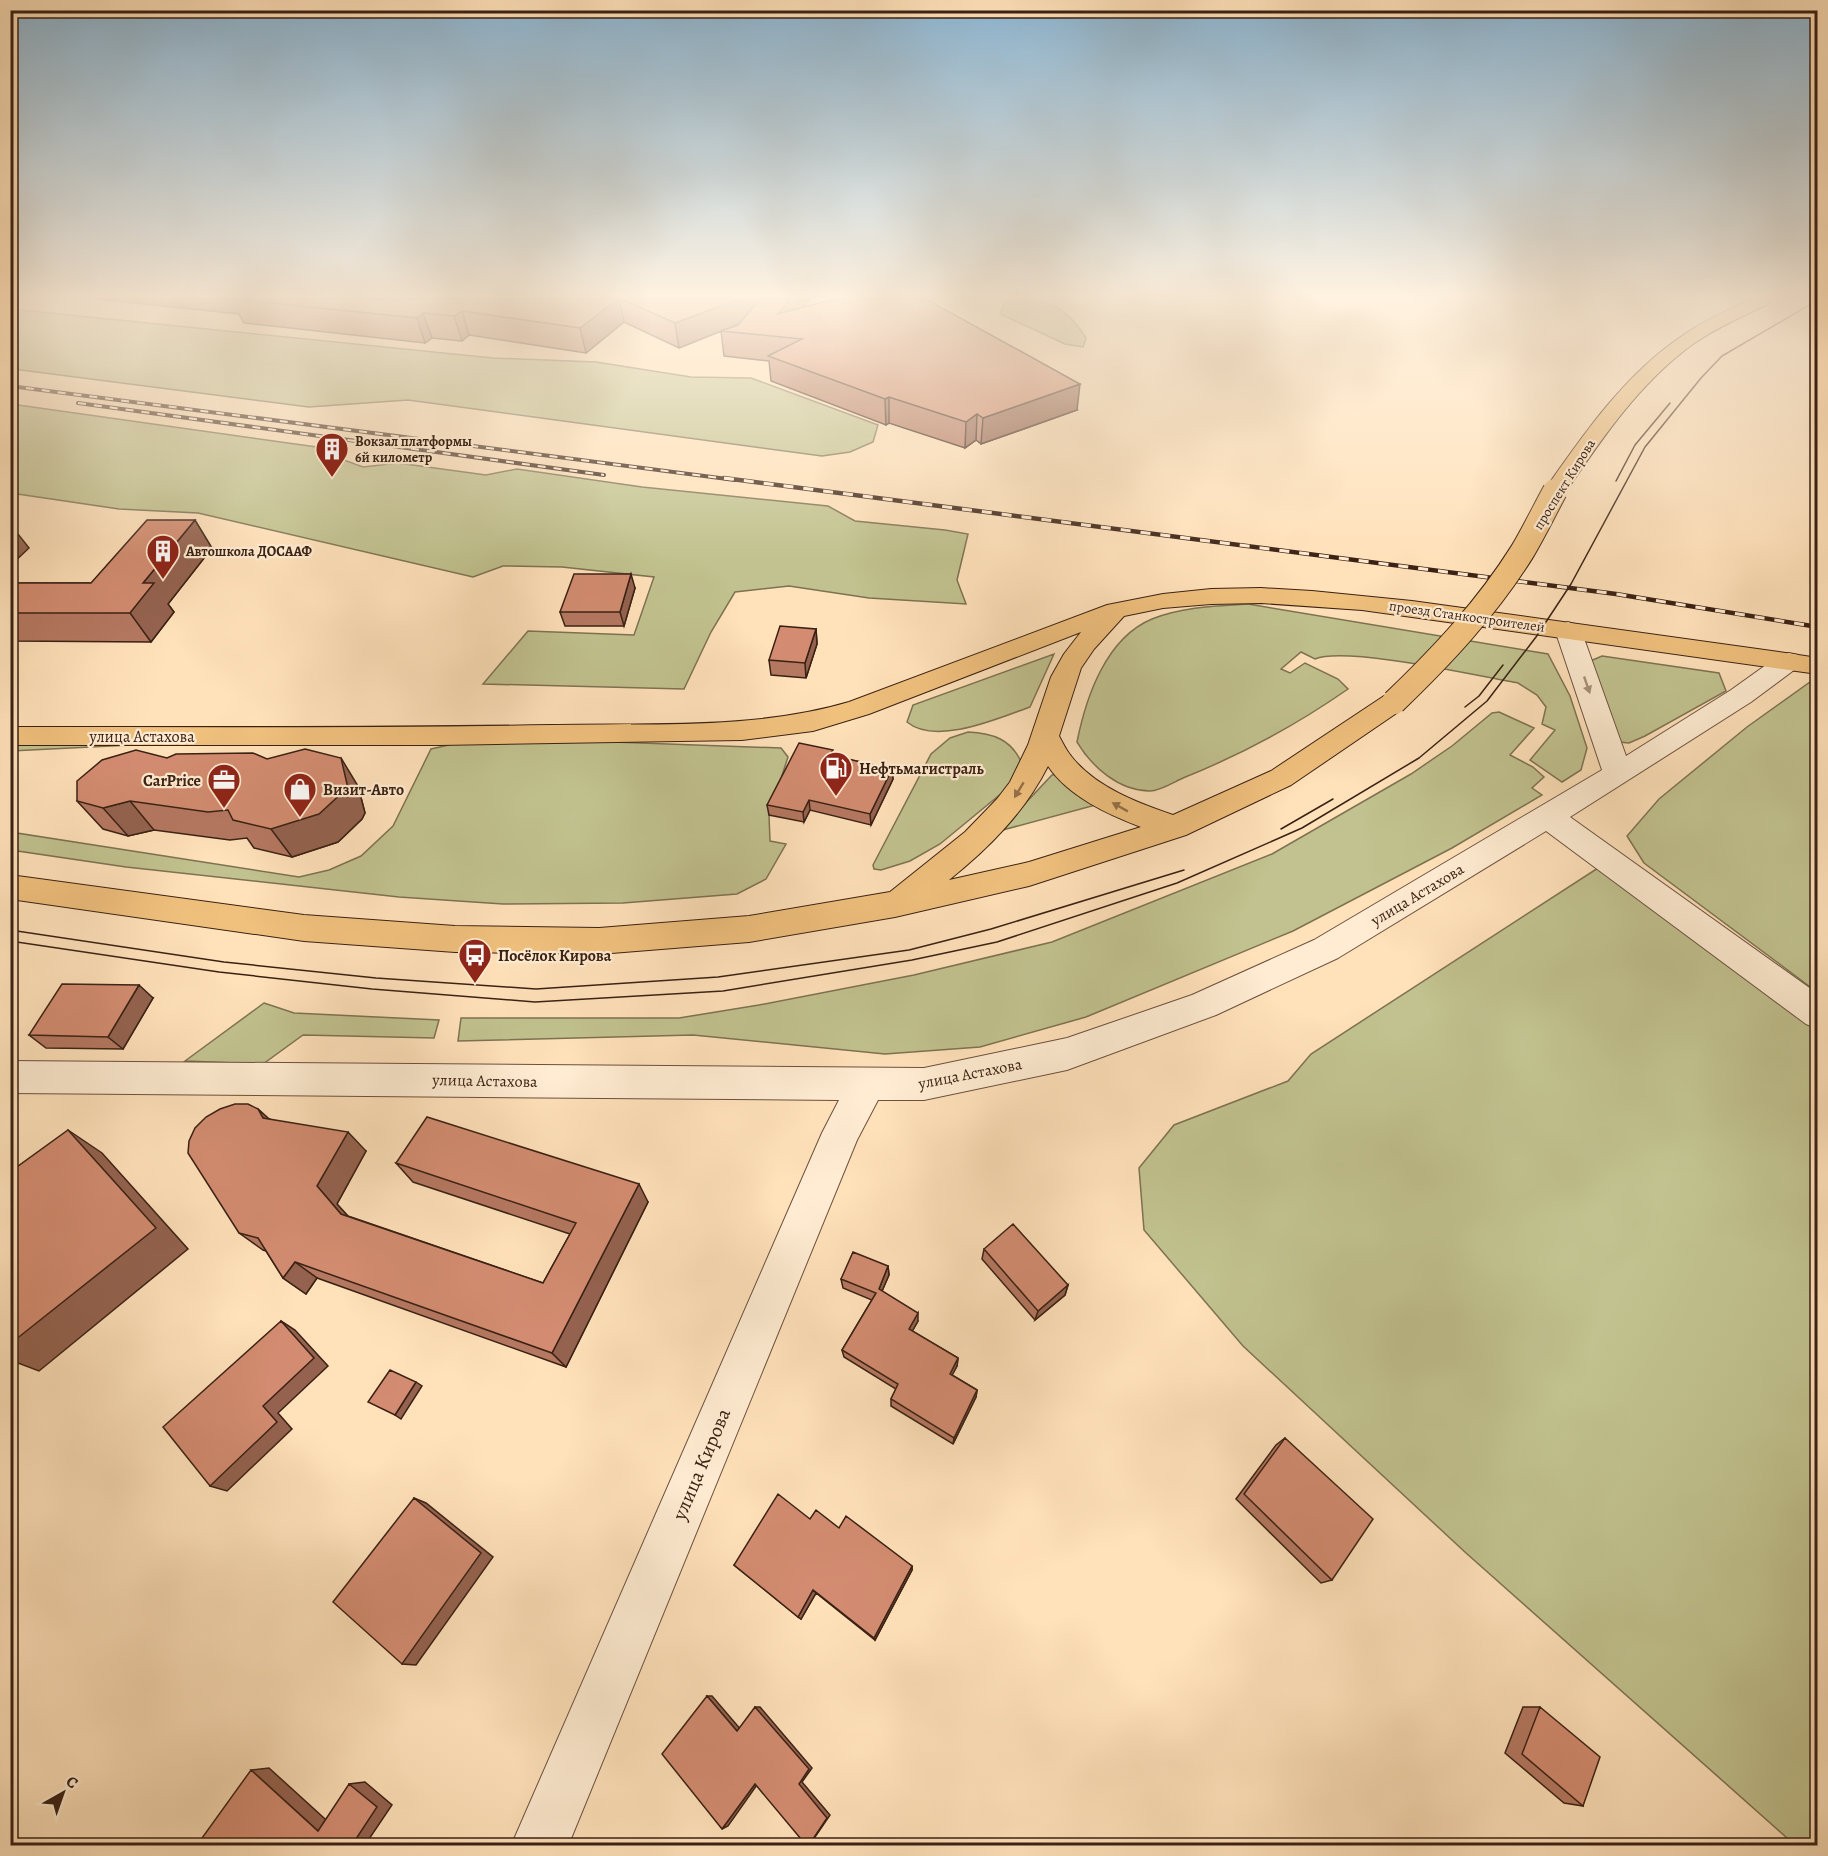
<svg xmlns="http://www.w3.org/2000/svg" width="1828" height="1856" font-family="Alegreya,serif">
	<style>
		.green { fill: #c1c28f; stroke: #7e7252; stroke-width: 1.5 }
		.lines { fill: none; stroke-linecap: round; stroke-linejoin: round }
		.minor-casing { stroke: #6b513e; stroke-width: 2 }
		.major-casing { stroke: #3a2114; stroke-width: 2 }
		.minor { fill: #ffecd2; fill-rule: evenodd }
		.major { fill: #f0c07d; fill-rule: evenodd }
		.tram { stroke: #3a2114; stroke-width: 1.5 }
		.rail-far1-casing { stroke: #3a2114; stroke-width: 4 }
		.rail-casing { stroke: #3a2114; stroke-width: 4.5 }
		.rail-far1 { stroke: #ffecd2; stroke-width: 2; stroke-dasharray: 8; stroke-linecap: butt }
		.rail { stroke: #ffecd2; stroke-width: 3; stroke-dasharray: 10; stroke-linecap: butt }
		.major-bridge-casing { stroke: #3a2114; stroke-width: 26; stroke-linecap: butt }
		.major-bridge { stroke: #f0c07d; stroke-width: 24 }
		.wall { fill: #b57861; stroke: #3a2114; stroke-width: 1.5 }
		.shaded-wall { fill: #94624f; stroke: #3a2114; stroke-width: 1.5 }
		.building { fill: #d38c71; stroke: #3a2114; stroke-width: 1.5 }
		.oneway { fill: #a6917c }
		.oneway2 { fill: #957048 }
		.labels { text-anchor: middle; stroke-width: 4.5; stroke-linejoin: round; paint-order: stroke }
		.far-poi-label { font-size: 14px; font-weight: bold; fill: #3a2114; stroke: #ffecd2; text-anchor: start }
		.far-street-label { font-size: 14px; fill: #3a2114; stroke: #ffecd2 }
		.street-label { font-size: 16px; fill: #3a2114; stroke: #ffecd2 }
		.poi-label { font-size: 16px; font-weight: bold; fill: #3a2114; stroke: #ffecd2; text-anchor: start }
		.near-street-label { font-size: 20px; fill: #3a2114; stroke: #ffecd2 }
	</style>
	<rect width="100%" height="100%" fill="#ffe1ba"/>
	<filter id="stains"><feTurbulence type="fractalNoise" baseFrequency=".00333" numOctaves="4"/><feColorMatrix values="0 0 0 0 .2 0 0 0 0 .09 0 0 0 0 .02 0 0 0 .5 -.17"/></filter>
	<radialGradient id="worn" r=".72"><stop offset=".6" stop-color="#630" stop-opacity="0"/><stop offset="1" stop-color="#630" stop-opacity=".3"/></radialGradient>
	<path class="green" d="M1016,299C1050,299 1068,309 1086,338L1083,347L1065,344L1000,314L1005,303Z
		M11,309L493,358L596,362L691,377L751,378L878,425L873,442L850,452L822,456L408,400L309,407L13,369H10Z
		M11,404L338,450L341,459L363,467L398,463L486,475L517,469L642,487L828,506L855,521L945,530L968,534L957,580L966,604L869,598L789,586L735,592L711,632L684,689L483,684L528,631L634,635L654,577L562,567L503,566L473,577L198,513L119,509L11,493Z
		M1248,604L1548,654L1570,696L1587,748L1581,770L1562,782L1530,760L1555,730L1542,724L1546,707L1537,695L1518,683C1478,676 1346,646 1315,659L1301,652L1281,669L1290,673L1305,663L1338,679L1348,689C1295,726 1243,754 1183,778C1174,782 1160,791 1150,791C1119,791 1092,767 1077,742C1086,697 1106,638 1152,619C1182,607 1215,606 1248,604Z
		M1054,654L1030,707C999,718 936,746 907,722L913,705Z
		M1602,656L1719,673L1726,691L1645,736L1629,743L1619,742L1588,662Z
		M1817,677V992L1644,863L1627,836L1659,799L1747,727Z
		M1499,712L1534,728L1510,755L1533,767L1544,777L1532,788L1542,795L1452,848L1293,931L1086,1017L980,1047L885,1054L693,1035L458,1041L461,1018H679L759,1005L914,975L1052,942L1272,854L1411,774L1452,746L1492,713Z
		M968,732C992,733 1012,739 1022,764L1014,783L940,844L910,861L881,870L874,869L873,865L931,754L950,738Z
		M462,742H613L781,748L788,757L769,815L770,841L786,844L766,879L737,894L623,903L503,904L399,897L126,867L11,850L10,832L299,877L329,870L361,856L393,826L431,749Z
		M11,745H131L11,751Z
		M1059,774L1103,803L999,831L1052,775Z
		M1598,868L1817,1030V1845H1795L1466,1553L1243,1346L1144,1230L1139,1168L1174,1125L1288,1081L1311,1054Z
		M264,1003L294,1013L439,1020L434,1038L303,1035L263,1064L185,1061Z"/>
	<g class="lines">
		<defs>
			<path id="minor" d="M1568,622L1577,625L1581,630L1626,756L1731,690L1780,655L1789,653L1798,655L1802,661L1798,667L1751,702L1570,817L1818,994V1029L1806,1024L1546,831L1338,958L1216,1015L1067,1070L924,1100H878L857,1140L568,1846H511L822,1133L839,1100L10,1093V1061L924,1068L1067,1038L1192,995L1314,940L1602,770L1555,630L1559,625Z"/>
			<path id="major" d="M1751,299H1772L1770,303C1744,316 1717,327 1693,344C1639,383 1600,441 1563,496L1555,498L1547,496L1544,491C1583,435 1625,374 1682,336C1703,321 1728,310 1751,299Z
				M1261,588L1312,591L1412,601L1779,652L1818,658V674L1362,610L1261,603L1211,604L1163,608L1124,616L1094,649L1081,668L1059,736C1063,743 1066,750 1071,756C1095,787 1138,803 1173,815L1271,771L1384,696L1394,693L1404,696L1408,702L1404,708L1291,785L1186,835L1029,886L895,917L749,942L599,954L455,952L304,941L10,899V875L304,915L455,926L599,928L749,916L890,892L965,832L997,799L1010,782L1028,745L1051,677L1064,654L1081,632L869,714L813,731L742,740L440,745H10V727C191,727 371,728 552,725C651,723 754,730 849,702L1107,605L1163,594L1211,589ZM1048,766C1068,796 1107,814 1141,827L1029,862L949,880C989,848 1024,813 1048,766Z"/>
		</defs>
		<use href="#minor" class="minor-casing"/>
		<use href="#major" class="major-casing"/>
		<use href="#minor" class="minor"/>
		<use href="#major" class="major"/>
		<path class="tram" d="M1616,481L1635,445L1670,403
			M1465,707L1479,696L1503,665
			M1281,829L1333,799
			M10,930L224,962L376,978L536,989L718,977L909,950L991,929L1184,870
			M10,941L219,972L372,989L535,1002L723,991L912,960L997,942L1177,883L1302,828L1419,758L1487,701L1536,637L1571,584L1645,447L1701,378L1722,356L1818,300"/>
		<defs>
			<path id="rail-far1" d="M10,386L735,480
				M78,403L604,475"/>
			<path id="rail" d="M724,478L1616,594L1818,627"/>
		</defs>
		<use href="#rail-far1" class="rail-far1-casing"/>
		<use href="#rail" class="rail-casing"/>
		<use href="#rail-far1" class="rail-far1"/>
		<use href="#rail" class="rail"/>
		<defs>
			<path id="major-bridge" d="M1394,702C1442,656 1487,608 1522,552C1534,532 1544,511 1555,491"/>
		</defs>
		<use href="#major-bridge" class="major-bridge-casing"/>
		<use href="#major-bridge" class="major-bridge"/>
	</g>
	<path class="wall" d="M97,299H810L804,307L1077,410L981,444L976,440L965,448L889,423L886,425L771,381L769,361L724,356L721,331L738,325L739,324L679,348L624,322L586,353L469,335L462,341L432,338L425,343L244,323L239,314Z
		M212,548L168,604L174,612L151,642L10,641V583H91Z
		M635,588L624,626H565L560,612Z
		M816,629L817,644L806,678L771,675L769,660Z
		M833,756L892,769L893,779L871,825L810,810L804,822L769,815L767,805Z
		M167,758L267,759L358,786L365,813L362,819L338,842L292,857L254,848L247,838L230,840L154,830L128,836L103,829L77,801Z
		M153,998L123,1049L46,1048L29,1035Z
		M258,1109L269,1119L366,1151L337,1204L348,1216L543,1283L570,1234L413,1182L396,1163L648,1202L566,1367L317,1278L306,1294L283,1278L266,1251L263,1250L239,1233Z
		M984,1249L1068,1285L1065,1295L1035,1320L982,1259Z
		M888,1266L889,1275L882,1291L918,1321L912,1331L958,1358L957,1366L952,1375L977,1390L976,1397L953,1444L891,1406V1399L896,1389L844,1357L842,1350L872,1300L843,1288L841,1279Z
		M1285,1438L1332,1580L1321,1583L1236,1499L1276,1445Z
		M810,1519L839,1528L912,1566V1570L875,1640L816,1593L801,1619L734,1565Z
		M1523,1707H1540L1583,1806L1564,1803L1505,1753Z"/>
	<path class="shaded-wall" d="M618,299H619L624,322L586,353L580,328Z
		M739,299H770L771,311L679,348L675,323Z
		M790,299H810L781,337L778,314Z
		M462,311L469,335L462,341L454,316Z
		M423,313L432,338L425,343L417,318Z
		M1080,384L1077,410L981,444L983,418Z
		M889,397V423L886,425L885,399Z
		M977,414L976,440L965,448L966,422Z
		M195,520L212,548L168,604L174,612L151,642L130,613L143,583Z
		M10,524L29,548L10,566Z
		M631,574L635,588L624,626L620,612Z
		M816,629L817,644L806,678L805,663Z
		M341,758L358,786L365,813L362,819L338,842L292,857L271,829Z
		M892,769L893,779L871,825L870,814Z
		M809,800L810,810L804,822L803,812Z
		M130,801L154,830L128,836L103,808Z
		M139,985L153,998L123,1049L108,1037Z
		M258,1109L280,1129L263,1118Z
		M68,1130L102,1153L188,1249L39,1371L10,1360V1344Z
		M348,1132L366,1151L337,1204L361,1231L341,1214L317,1186Z
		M639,1184L648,1202L566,1367L552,1353Z
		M295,1262L317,1278L306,1294L283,1278Z
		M888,1266L889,1275L879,1298V1289Z
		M1068,1285L1065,1295L1035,1320L1038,1311Z
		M918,1313V1321L909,1337V1329Z
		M281,1321L295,1330L328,1366L278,1413L292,1429L227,1491L210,1486L263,1406Z
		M958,1358L957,1366L949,1381L950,1374Z
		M416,1382L422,1386L401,1419L395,1415Z
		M977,1390L976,1397L953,1444L954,1438Z
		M414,1498L426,1503L493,1557L416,1665L402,1664Z
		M912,1566V1570L875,1640L874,1638Z
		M813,1590L816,1593L801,1619L798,1617Z
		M707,1696H712L742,1731H737Z
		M755,1707H760L812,1768L802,1782L830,1815L811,1843Z
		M269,1768L335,1828L318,1831L251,1770Z
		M365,1782L392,1805L365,1845H352L349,1784Z
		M759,1782L728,1826L722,1829L755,1784Z"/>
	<path class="building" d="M232,299H618L580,328L462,311L454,316L423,313L417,318Z
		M621,299H739L675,323Z
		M760,299H790L778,314L834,299H926L1080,384L983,418L977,414L966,422L889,397L885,399L768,356L802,339L721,331L738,325Z
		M147,520H195L143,583H154L130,613H10V583H91Z
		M574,574H631L620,612H560Z
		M780,626L816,629L805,663L769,660Z
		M799,743L833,750L830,755L892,769L870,814L809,800L803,812L767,805Z
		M305,749L341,758L347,784L344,791L319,814L271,829L233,820L228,810L208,812L130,801L103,808L77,801V781L102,760L136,750L167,758L176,754L253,753L267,759Z
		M62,984L139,985L108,1037L29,1035Z
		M235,1104H248L258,1109L263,1118L348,1132L317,1186L341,1214L543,1283L576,1223L396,1163L427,1117L639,1184L552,1353L295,1262L283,1278L258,1238L239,1233L188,1153L189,1141L195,1128L206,1117L220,1109Z
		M68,1130L156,1228L10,1344V1172Z
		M1013,1224L1068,1285L1038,1311L984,1249Z
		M853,1252L888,1266L879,1289L918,1313L909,1329L958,1358L950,1374L977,1390L954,1438L891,1399L898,1384L842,1350L876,1293L841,1279Z
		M281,1321L314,1358L263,1406L277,1422L210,1486L163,1427Z
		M390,1370L416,1382L395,1415L368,1402Z
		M1285,1438L1373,1519L1332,1580L1244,1494Z
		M778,1494L810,1519L816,1510L839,1528L846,1516L912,1566L874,1638L813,1590L798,1617L734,1565Z
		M414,1498L481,1553L402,1664L333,1602Z
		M707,1696L737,1731L755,1707L809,1769L799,1784L827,1818L809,1845H806L755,1784L722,1829L662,1754Z
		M1540,1707L1600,1757L1583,1806L1522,1754Z
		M251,1770L318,1831L349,1784L377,1807L352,1845H197Z"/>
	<defs><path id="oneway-solid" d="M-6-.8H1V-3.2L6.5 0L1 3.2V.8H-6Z" transform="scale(1.5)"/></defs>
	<use class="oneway" href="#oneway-solid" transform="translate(1587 685) rotate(71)"/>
	<g class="oneway2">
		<use href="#oneway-solid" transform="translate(1019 790) rotate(121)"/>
		<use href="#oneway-solid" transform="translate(1120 807) rotate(-151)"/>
	</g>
	<linearGradient id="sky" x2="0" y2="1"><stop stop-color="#8cb7d5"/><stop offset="0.53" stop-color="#fff2e0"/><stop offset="1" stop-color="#fff2e0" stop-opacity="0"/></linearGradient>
	<rect width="1828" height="559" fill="url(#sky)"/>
	<defs>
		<symbol id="building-pin" viewBox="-11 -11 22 30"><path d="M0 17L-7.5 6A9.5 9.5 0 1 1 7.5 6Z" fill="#8f2418" stroke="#ffecd2"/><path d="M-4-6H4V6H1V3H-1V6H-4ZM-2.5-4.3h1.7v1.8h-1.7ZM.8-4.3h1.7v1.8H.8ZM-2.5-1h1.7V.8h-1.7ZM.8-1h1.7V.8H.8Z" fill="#fff"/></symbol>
		<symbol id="fuel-pin" viewBox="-11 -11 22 30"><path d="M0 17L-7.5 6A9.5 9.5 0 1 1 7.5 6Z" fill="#8f2418" stroke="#ffecd2"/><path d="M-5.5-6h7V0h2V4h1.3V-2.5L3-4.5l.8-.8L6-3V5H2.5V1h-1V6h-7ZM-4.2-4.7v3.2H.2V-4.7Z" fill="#fff"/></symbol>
		<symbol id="office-pin" viewBox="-11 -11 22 30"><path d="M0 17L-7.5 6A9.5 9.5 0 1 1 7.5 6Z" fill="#8f2418" stroke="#ffecd2"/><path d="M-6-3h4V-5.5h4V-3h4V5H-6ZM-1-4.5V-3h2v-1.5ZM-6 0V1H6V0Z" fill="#fff"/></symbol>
		<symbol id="shop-pin" viewBox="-11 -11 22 30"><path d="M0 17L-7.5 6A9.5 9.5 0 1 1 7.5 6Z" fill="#8f2418" stroke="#ffecd2"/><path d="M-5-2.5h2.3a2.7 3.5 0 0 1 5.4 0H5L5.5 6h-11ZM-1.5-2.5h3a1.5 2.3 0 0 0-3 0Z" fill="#fff"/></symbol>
		<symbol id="bus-pin" viewBox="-11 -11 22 30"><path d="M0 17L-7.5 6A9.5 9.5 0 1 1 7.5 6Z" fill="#8f2418" stroke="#ffecd2"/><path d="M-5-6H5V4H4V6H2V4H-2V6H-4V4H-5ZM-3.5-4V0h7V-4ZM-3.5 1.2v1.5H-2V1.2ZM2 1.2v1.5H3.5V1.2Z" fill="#fff"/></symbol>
	</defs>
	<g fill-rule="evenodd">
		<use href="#building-pin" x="313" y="430" width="38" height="52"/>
		<use href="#building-pin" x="144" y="532" width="38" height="52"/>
		<use href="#fuel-pin" x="817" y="749" width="38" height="52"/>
		<use href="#office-pin" x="205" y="761" width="38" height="52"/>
		<use href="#shop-pin" x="281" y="770" width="38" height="52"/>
		<use href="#bus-pin" x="456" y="936" width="38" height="52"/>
	</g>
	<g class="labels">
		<g class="far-poi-label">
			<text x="355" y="446">Вокзал платформы<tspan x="355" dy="16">6й километр</tspan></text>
			<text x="186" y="556">Автошкола ДОСААФ</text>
		</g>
		<g class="far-street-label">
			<text transform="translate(1564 484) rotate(-58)" y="5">проспект Кирова</text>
			<text transform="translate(1467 616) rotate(8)" y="5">проезд Станкостроителей</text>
		</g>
		<g class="street-label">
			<text x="142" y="742">улица Астахова</text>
			<text transform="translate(1417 894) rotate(-31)" y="6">улица Астахова</text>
			<text transform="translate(970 1073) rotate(-11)" y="6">улица Астахова</text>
			<text transform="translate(485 1080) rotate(1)" y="6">улица Астахова</text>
		</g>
		<g class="poi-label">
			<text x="859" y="774">Нефтьмагистраль</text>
			<text x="201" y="786" text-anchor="end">CarPrice</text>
			<text x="323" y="795">Визит-Авто</text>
			<text x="498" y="961">Посёлок Кирова</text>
		</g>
		<g class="near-street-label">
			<text transform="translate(701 1464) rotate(-67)" y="7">улица Кирова</text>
		</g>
	</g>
	<rect width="1828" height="1856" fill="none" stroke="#ffe1ba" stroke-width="36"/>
	<rect x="12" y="12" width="1804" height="1832" fill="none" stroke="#3a2114" stroke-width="3"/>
	<rect x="18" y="18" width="1792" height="1820" fill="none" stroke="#3a2114" stroke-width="1.5"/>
	<g transform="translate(63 1793) rotate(40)" stroke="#ffecd2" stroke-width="4.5" paint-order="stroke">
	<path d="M0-4.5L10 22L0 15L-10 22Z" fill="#3a2114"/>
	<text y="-9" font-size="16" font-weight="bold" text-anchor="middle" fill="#3a2114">С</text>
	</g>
	<rect width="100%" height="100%" filter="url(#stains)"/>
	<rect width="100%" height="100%" fill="url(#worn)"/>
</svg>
